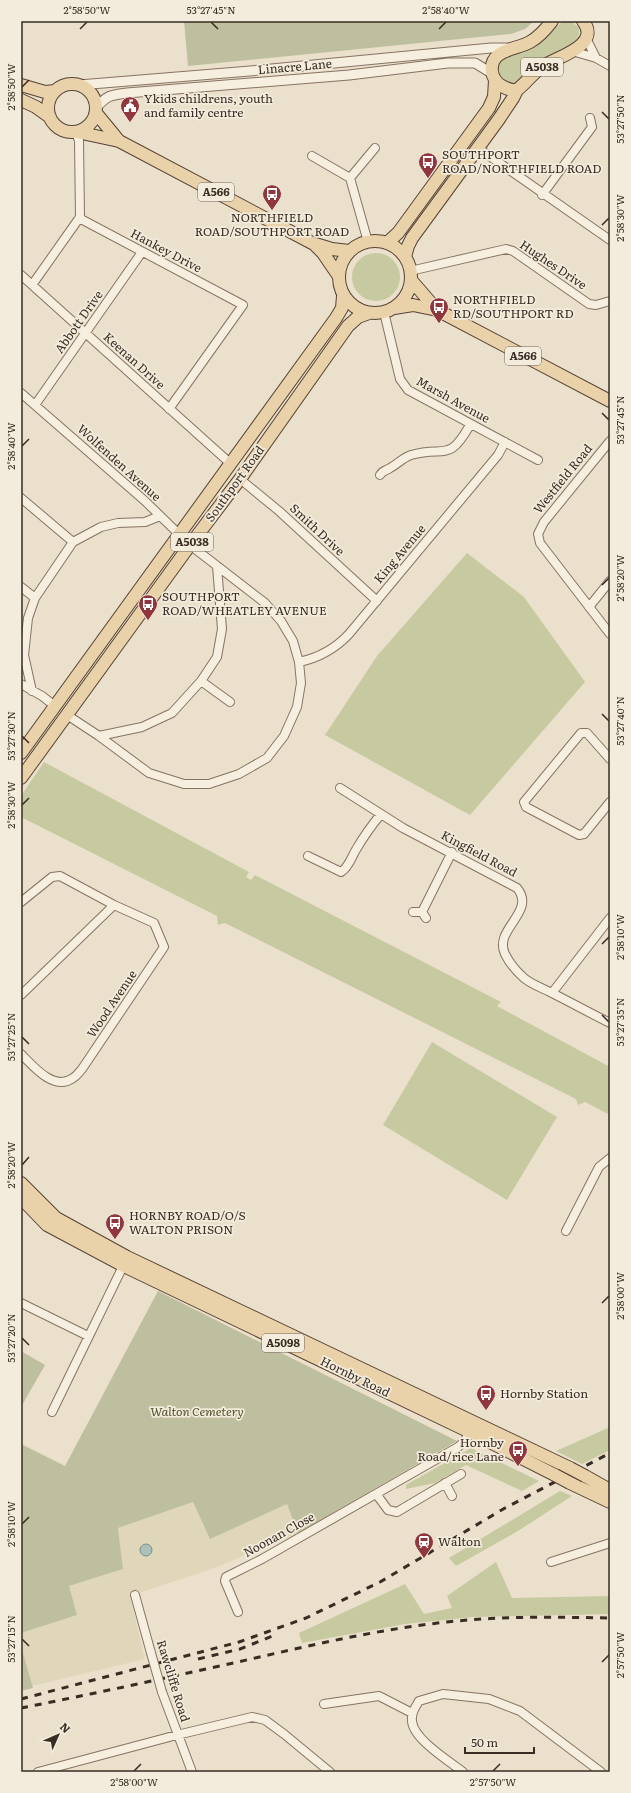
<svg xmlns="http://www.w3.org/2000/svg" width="631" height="1793" font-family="Literata,serif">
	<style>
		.farmland { fill: #e0d7ba }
		.green { fill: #c7c9a1 }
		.cemetery { fill: #bdbf9f }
		.water { fill: #acc1b9; stroke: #738f86 }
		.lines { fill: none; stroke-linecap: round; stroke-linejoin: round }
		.minor-casing { stroke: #877362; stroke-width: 10 }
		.tertiary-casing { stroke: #877362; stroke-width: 11 }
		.primary-casing { stroke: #564235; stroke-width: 14 }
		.minor { stroke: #f6eedf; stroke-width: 8 }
		.tertiary { stroke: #f6eedf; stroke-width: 9 }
		.primary { stroke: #e9d1a9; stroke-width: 12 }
		.rail { stroke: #392c23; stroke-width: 3; stroke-dasharray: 7 7; stroke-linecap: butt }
		.minor-bridge-casing { stroke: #877362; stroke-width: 10; stroke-linecap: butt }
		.primary-bridge-casing { stroke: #564235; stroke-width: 14; stroke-linecap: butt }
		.minor-bridge { stroke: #f6eedf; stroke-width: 8 }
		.primary-bridge { stroke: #e9d1a9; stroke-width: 12 }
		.ticks { fill: none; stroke: #392c23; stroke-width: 1.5 }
		.labels { text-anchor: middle; stroke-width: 3.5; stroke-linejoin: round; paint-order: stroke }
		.shield { fill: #f3ebdb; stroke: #71655a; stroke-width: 1 }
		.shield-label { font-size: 11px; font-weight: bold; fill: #392c23 }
		.street-label { font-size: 12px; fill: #392c23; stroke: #f3ebdb }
		.poi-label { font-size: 12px; fill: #392c23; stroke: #f3ebdb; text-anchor: start }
		.park-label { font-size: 12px; font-style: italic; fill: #4d542c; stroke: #f3ebdb }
		.neatline { fill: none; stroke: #392c23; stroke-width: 1.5 }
		.ticks-label { font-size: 10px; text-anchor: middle; fill: #392c23 }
	</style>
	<rect width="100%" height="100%" fill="#ebe0cc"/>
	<path class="farmland" d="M193,1502L210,1538L287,1503L298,1533L212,1569L130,1596L145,1659L32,1686L21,1646V1633L77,1615L69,1586L123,1569L118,1528Z"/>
	<path class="green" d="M571,21L579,28V34L577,41L567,48L544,59L516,83C500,85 496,72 501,60L539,43L562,22Z
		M352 277a24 24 0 1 1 48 0a24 24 0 1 1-48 0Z
		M467,553L524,597L585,682L470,815L325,735L377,656Z
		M44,762L249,872L246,877L251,880L255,875L501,1002L497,1006L610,1067V1115L585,1102L578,1105L576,1099L225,923L218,925L217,916L21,817V796Z
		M432,1042L557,1117L507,1200L383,1125Z
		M610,1427V1450L582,1464L556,1451Z
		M471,1448L539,1481L522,1491L466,1465L435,1483L406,1489V1485Z
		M560,1491L572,1496L518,1531L456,1566L449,1558Z
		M496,1562L512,1598L610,1596V1614L473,1617L405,1624L302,1643L299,1633L405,1584L424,1614L452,1608L447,1596Z"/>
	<path class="cemetery" d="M184,21H534L525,29L511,34L188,66Z
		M158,1291L457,1441L298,1533L287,1504L210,1539L193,1502L118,1528L123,1569L69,1586L77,1615L21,1633V1444L65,1466Z
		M21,1351L45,1365L21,1407Z
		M21,1646L33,1688L21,1691Z"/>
	<path class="water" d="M140 1550a6 6 0 1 1 12 0a6 6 0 1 1-12 0Z"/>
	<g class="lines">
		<defs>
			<path id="minor" d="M586,38L596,58
				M572,51L596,58L610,66
				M478,148L610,240
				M312,156L350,178L368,242
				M350,178L375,148
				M542,195L592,127L590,118
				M79,218L243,305L169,409
				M410,271L506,249L513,251L589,304L596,305L610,301
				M21,275L231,464
				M32,285L80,217L79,140L75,132
				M384,312L400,379L408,390L538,460
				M21,393L145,501L190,545L265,603L281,621L293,641L299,662L301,683L297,707L284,736L267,758L239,774L209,784H184L149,773L99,736L67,715
				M35,405L142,252
				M610,441L544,522L538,534L540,543L610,634
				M380,475C383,470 386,471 390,468C398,464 402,458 411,455C445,445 448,464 470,425
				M240,479L279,511L377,601
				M21,498L73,542
				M21,587L35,598
				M589,607L610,581
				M299,662C318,658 335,649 349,634L498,455L505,442
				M201,681L230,702
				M21,684L42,696L55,706
				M32,691L24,655L28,618L35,598L73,542L101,527L118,523L145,522L160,516
				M99,736L142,727L172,713L201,681L217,657L222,629L217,566
				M610,759L587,733H581L524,802L526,807L579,835L584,834L610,802
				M340,788L403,828L517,888C537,912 493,929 505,954C509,962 517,972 524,978C531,984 542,988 550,992C570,1002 590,1013 610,1023
				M308,856L341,872C350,866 351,857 357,848C364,836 372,825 381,814
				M21,902L52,877L60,876L114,905L154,923L164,947L82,1069C79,1072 77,1076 73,1078C54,1092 33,1066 21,1054
				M413,912H422L426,918
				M422,912L452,852
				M552,993L610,918
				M21,995L114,905
				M566,1231L599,1167L610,1158
				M21,1303L88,1336
				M52,1412L125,1262
				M445,1483L452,1496
				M377,1495L388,1510L397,1512L461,1474
				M551,1562L610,1543
				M135,1595L151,1653
				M238,1612L225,1581L226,1577L262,1559L458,1447L465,1441L471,1428
				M162,1692L192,1772
				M324,1704L379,1696L412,1713
				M38,1772L177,1735L252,1717L265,1720L284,1734L330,1772
				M463,1772C449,1761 413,1739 412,1721C411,1713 415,1708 419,1701L443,1694L489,1699L520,1711L601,1772"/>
			<path id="tertiary" d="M79,85L261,70L491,48H510
				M96,108C107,95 111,95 127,93L349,75L448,63H475L493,74"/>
			<path id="primary" d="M552,21C546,29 539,37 530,42C516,50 489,49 492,72C493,77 496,82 500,85C505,88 511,91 517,90C526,83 533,73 542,67C556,57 602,46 583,21
				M48 108a24 24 0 1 1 48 0a24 24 0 1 1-48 0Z
				M21,85L45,92L55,91
				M21,100L36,107L50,117
				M96,113L119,141
				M77,132L119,141L312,243L332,249L349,251
				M339 277a36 36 0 1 1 72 0a36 36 0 1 1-72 0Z
				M387,243L398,233L489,108L494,97L495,80
				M315,245L323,253L338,275
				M405,257L408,246L412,238L499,119L513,98L517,90
				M411,280L437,310
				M394,308L413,305L437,310L610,401
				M21,753L336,318L342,308L343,296
				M21,778L190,545L240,479L348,326L358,317L369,313
				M21,1183L56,1218L127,1257L570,1468
				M21,1198L47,1225L124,1266L470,1432L555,1475
				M585,1476L610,1490
				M570,1483L610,1502"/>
		</defs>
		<use href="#minor" class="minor-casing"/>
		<use href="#tertiary" class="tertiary-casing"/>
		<use href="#primary" class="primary-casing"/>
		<use href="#minor" class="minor"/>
		<use href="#tertiary" class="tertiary"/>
		<use href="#primary" class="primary"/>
		<path class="rail" d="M198,1659L240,1649L275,1635
			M21,1699L239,1642L306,1618L380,1582L505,1508L610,1453
			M21,1708C98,1693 175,1676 251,1659C316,1644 381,1629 447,1622C501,1616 555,1617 610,1618"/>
		<defs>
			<path id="minor-bridge" d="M151,1653L162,1692"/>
			<path id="primary-bridge" d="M570,1468L585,1476
				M555,1475L570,1483"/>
		</defs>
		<use href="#minor-bridge" class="minor-bridge-casing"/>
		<use href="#primary-bridge" class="primary-bridge-casing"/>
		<use href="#minor-bridge" class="minor-bridge"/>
		<use href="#primary-bridge" class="primary-bridge"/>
	</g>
	<path class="ticks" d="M211,22L218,29M80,29L87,22M439,29L446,22M22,87L29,80M602,112L609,119M602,225L609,218M602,413L609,420M22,446L29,439M602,585L609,578M602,714L609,721M22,736L29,743M22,805L29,798M602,944L609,937M602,1015L609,1022M22,1037L29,1044M22,1165L29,1157M602,1303L609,1296M22,1338L29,1345M22,1524L29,1517M22,1639L29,1646M602,1662L609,1655M134,1771L141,1764M493,1771L500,1764"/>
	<defs>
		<symbol id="civic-pin" viewBox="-11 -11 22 30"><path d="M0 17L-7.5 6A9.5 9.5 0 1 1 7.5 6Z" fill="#90373e" stroke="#f3ebdb"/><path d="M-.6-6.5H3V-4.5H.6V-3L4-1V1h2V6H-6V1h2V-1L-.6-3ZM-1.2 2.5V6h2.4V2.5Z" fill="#fff"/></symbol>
		<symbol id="bus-pin" viewBox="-11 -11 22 30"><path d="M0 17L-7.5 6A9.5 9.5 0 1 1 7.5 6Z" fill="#90373e" stroke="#f3ebdb"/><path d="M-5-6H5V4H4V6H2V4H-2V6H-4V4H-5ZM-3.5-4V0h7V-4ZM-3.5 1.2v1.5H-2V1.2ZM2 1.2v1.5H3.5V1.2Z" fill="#fff"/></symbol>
		<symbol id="station-pin" viewBox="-11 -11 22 30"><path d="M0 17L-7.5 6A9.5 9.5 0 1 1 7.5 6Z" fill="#90373e" stroke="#f3ebdb"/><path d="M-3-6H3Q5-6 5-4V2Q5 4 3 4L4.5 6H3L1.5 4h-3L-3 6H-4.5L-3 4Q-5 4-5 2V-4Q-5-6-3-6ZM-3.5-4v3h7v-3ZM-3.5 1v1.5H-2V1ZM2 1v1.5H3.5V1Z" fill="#fff"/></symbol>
	</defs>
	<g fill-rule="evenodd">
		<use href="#civic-pin" x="119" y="95" width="22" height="30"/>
		<use href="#bus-pin" x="417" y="151" width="22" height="30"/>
		<use href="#bus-pin" x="261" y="183" width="22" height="30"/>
		<use href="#bus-pin" x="428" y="296" width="22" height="30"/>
		<use href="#bus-pin" x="137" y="593" width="22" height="30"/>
		<use href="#bus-pin" x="104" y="1212" width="22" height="30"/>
		<use href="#bus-pin" x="475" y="1383" width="22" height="30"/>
		<use href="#bus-pin" x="507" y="1439" width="22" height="30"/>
		<use href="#station-pin" x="413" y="1531" width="22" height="30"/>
	</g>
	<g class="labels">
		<g class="shield">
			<rect x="521" y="58" width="42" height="18" rx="3"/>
			<rect x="198" y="183" width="36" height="18" rx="3"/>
			<rect x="505" y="347" width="36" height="18" rx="3"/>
			<rect x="171" y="533" width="42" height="18" rx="3"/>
			<rect x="262" y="1334" width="42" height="18" rx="3"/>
		</g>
		<g class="shield-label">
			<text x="542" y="71">A5038</text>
			<text x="216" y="196">A566</text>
			<text x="523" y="360">A566</text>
			<text x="192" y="546">A5038</text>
			<text x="283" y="1347">A5098</text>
		</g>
		<g class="street-label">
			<text transform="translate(295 67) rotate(-5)" y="4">Linacre Lane</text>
			<text transform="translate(166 251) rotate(28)" y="4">Hankey Drive</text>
			<text transform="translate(553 265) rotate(34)" y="4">Hughes Drive</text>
			<text transform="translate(79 322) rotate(-55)" y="4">Abbott Drive</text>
			<text transform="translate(134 361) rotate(42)" y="4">Keenan Drive</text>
			<text transform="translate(453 400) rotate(29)" y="4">Marsh Avenue</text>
			<text transform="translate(119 463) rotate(42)" y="4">Wolfenden Avenue</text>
			<text transform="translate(563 479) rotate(-51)" y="4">Westfield Road</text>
			<text transform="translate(235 484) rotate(-54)" y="4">Southport Road</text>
			<text transform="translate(317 530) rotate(43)" y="4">Smith Drive</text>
			<text transform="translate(400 554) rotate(-50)" y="4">King Avenue</text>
			<text transform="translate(479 854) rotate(28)" y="4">Kingfield Road</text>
			<text transform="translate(112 1004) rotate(-56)" y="4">Wood Avenue</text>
			<text transform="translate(355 1377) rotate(26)" y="4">Hornby Road</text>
			<text transform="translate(279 1535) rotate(-29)" y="4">Noonan Close</text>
			<text transform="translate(173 1681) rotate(73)" y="4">Rawcliffe Road</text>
		</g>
		<g class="poi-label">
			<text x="144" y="103">Ykids childrens, youth<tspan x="144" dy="14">and family centre</tspan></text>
			<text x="442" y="159">SOUTHPORT<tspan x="442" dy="14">ROAD/NORTHFIELD ROAD</tspan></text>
			<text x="272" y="222" text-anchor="middle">NORTHFIELD<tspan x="272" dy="14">ROAD/SOUTHPORT ROAD</tspan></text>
			<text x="453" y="304">NORTHFIELD<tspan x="453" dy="14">RD/SOUTHPORT RD</tspan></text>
			<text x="162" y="601">SOUTHPORT<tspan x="162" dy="14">ROAD/WHEATLEY AVENUE</tspan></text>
			<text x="129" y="1220">HORNBY ROAD/O/S<tspan x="129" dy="14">WALTON PRISON</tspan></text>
			<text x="500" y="1398">Hornby Station</text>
			<text x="504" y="1447" text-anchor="end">Hornby<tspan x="504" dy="14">Road/rice Lane</tspan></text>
			<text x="438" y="1546">Walton</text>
		</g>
		<g class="park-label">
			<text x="197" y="1416">Walton Cemetery</text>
		</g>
	</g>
	<rect width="631" height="1793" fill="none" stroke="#f3ebdb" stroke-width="44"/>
	<g transform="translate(58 1735) rotate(45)" stroke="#f3ebdb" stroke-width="3" paint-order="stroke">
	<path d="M0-3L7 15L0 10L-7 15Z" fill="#392c23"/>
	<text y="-6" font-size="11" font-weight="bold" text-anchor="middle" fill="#392c23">N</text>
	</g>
	<path d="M465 1747v6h69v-6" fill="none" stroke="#392c23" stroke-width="2"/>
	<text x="471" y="1747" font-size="12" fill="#392c23" stroke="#f3ebdb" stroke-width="3" paint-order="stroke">50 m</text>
	<rect x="22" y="22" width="587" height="1749" class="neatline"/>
	<g class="ticks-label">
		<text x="87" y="14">2°58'50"W</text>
		<text x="211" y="14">53°27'45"N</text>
		<text x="446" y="14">2°58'40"W</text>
		<text transform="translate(11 87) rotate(-90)" y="4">2°58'50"W</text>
		<text transform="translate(620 119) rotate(-90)" y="4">53°27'50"N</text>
		<text transform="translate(620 218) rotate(-90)" y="4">2°58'30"W</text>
		<text transform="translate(620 420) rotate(-90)" y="4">53°27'45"N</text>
		<text transform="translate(11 446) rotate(-90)" y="4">2°58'40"W</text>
		<text transform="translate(620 578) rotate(-90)" y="4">2°58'20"W</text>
		<text transform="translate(620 721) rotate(-90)" y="4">53°27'40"N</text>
		<text transform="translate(11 736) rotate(-90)" y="4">53°27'30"N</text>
		<text transform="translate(11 805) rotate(-90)" y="4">2°58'30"W</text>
		<text transform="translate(620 937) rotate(-90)" y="4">2°58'10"W</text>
		<text transform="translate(620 1022) rotate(-90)" y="4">53°27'35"N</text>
		<text transform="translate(11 1037) rotate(-90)" y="4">53°27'25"N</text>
		<text transform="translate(11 1165) rotate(-90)" y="4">2°58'20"W</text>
		<text transform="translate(620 1296) rotate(-90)" y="4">2°58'00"W</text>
		<text transform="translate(11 1338) rotate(-90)" y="4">53°27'20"N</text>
		<text transform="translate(11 1524) rotate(-90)" y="4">2°58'10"W</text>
		<text transform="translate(11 1639) rotate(-90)" y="4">53°27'15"N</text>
		<text transform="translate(620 1655) rotate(-90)" y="4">2°57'50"W</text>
		<text x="134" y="1786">2°58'00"W</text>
		<text x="493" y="1786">2°57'50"W</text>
	</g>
</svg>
